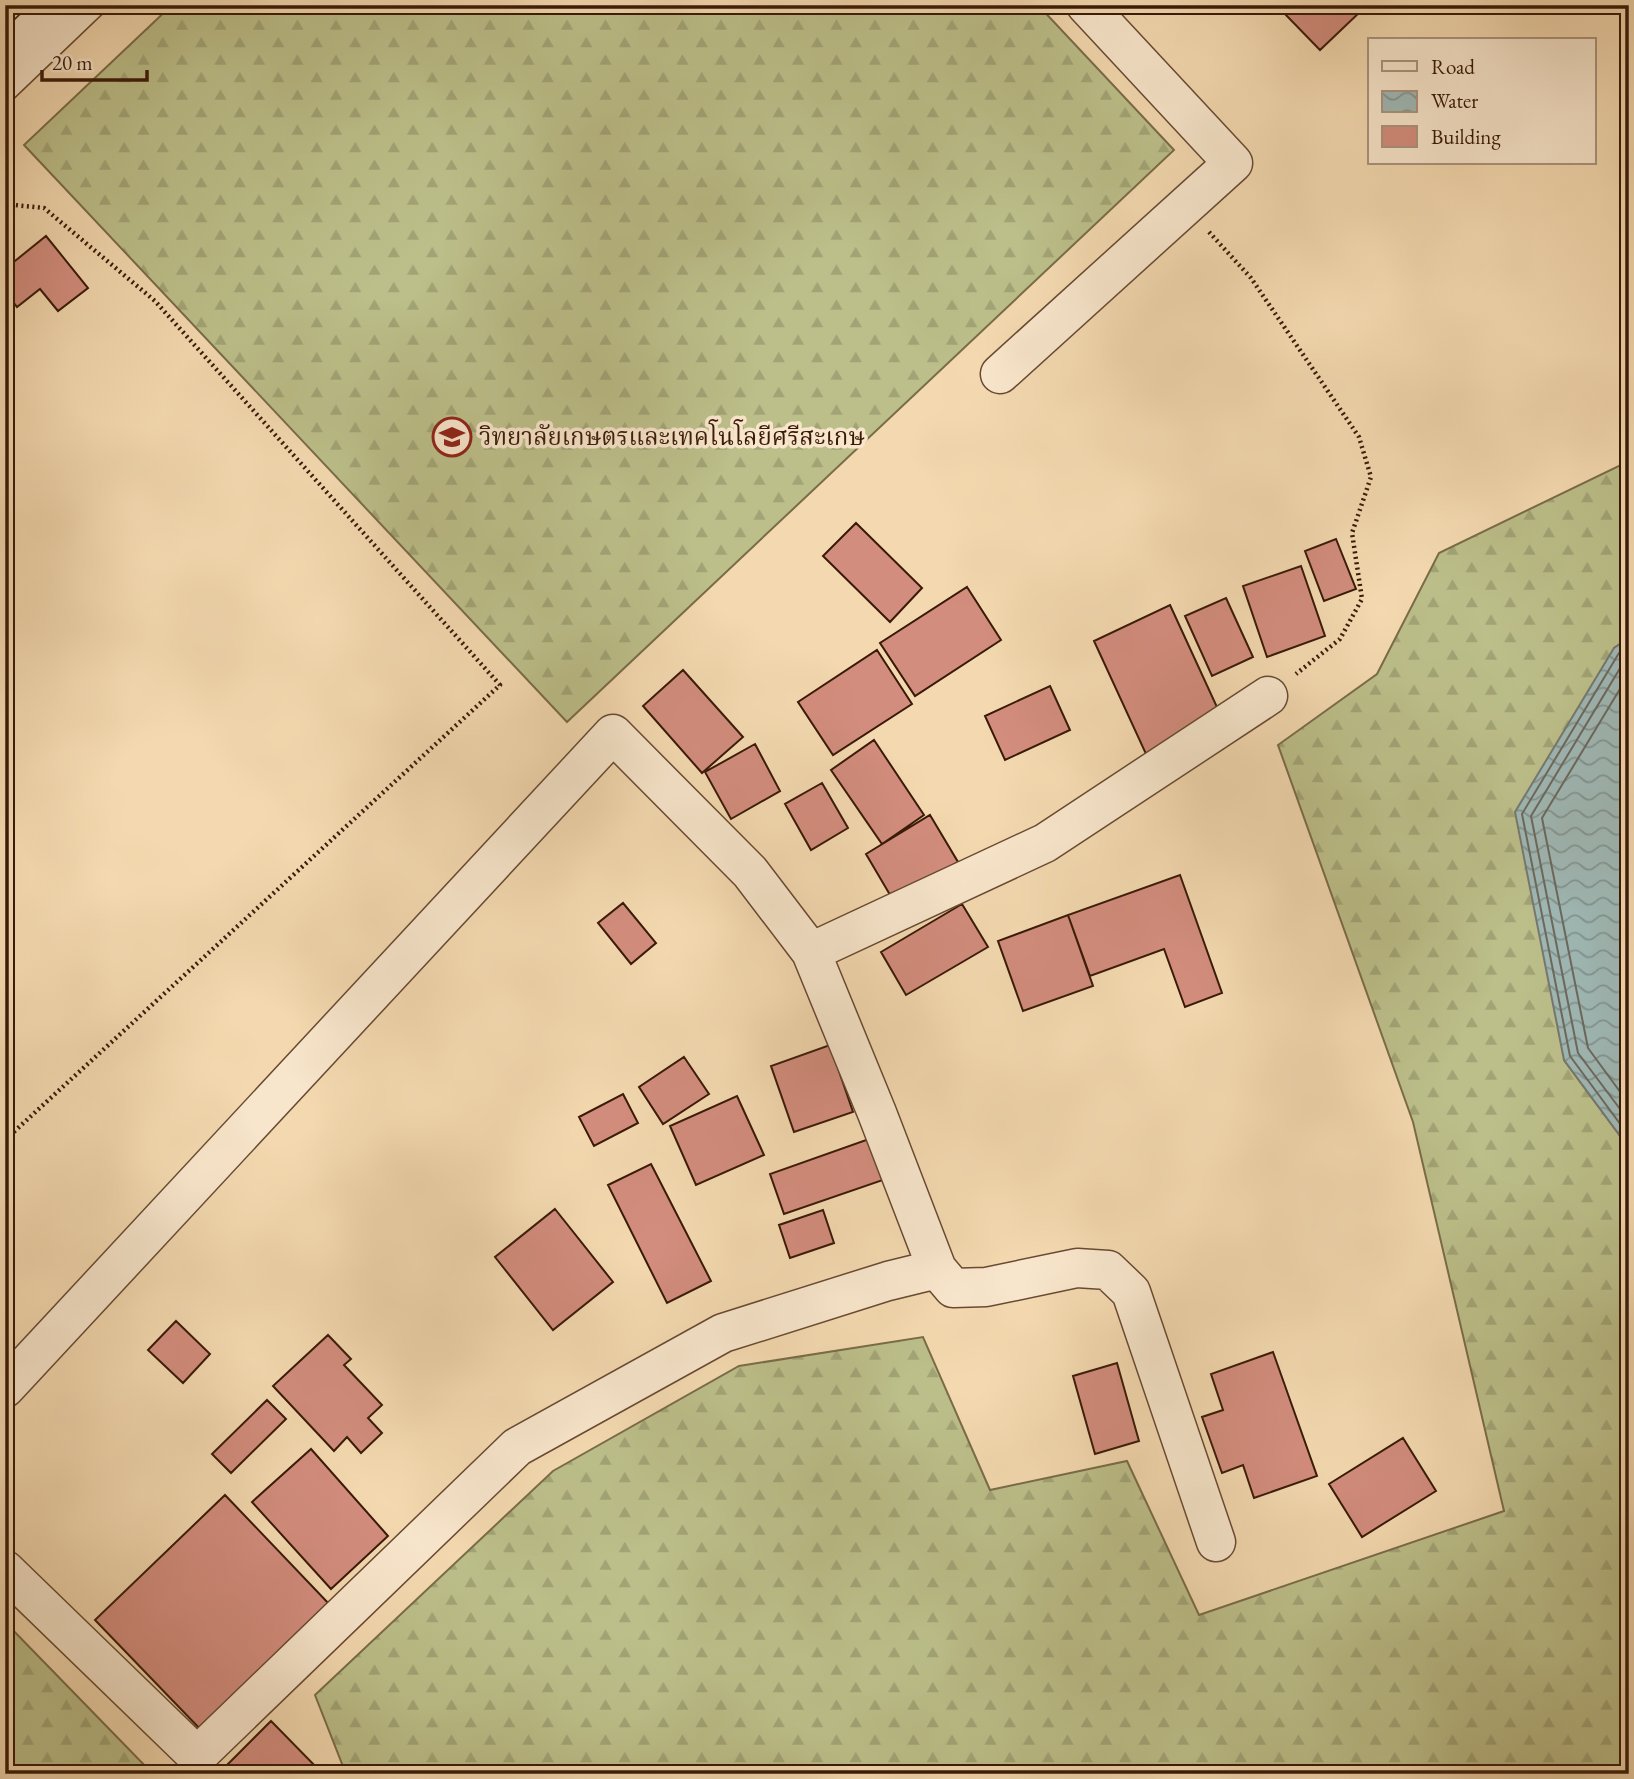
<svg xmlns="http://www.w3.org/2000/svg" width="1634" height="1779" font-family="'EB Garamond','Noto Serif Thai',serif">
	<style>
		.forest { fill: url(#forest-firs); stroke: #7a6c49; stroke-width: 2 }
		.water { fill: url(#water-waves); stroke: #767970; stroke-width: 2 }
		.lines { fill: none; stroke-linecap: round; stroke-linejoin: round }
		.shore { stroke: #6c695e; stroke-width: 2 }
		.building { fill: #d38d7e; stroke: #391a08; stroke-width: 2 }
		.lane-casing { stroke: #684a32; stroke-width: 22 }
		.street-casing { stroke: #684a32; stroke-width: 41 }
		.secondary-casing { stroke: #391a08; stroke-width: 41 }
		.path { stroke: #391a08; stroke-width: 4.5; stroke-dasharray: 2 3.5; stroke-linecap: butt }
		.lane { stroke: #f8e6cc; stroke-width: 19 }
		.street { stroke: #f8e6cc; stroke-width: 38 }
		.secondary { stroke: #f8e6cc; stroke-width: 38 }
		.labels { text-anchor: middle; stroke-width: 7; stroke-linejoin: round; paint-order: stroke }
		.poi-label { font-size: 24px; fill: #391a08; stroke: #f8e6cc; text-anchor: start }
	</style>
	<defs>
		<pattern id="forest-firs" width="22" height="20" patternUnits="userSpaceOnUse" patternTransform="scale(1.75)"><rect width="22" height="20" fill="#bcbf8a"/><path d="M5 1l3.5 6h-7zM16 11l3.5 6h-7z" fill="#a2a476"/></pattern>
		<pattern id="water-waves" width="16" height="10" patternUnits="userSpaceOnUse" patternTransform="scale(1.75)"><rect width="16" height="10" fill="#9fb8b5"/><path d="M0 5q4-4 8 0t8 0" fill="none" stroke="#839591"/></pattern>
	</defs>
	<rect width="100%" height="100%" fill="#f4d9b0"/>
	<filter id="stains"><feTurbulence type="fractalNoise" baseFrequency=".00286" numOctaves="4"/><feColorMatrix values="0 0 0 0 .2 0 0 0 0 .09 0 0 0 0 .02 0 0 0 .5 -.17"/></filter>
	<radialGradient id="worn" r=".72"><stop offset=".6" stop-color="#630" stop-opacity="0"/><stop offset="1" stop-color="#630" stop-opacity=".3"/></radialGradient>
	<path class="forest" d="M172,5H1038L1174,150L567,722L24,145Z
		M1629,461V638L1614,648L1564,1060L1629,1148V1774H346L315,1695L553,1471L739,1366L923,1337L990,1490L1127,1461L1199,1615L1504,1511L1413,1122L1278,745L1377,674L1439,553Z
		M5,1622L153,1774H5Z"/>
	<path class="water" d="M1629,638V1148L1564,1060L1515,812L1614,648Z"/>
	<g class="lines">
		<path class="shore" d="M1629,646L1619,653L1522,814L1570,1056L1629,1136
			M1629,657L1625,660L1531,816L1578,1053L1629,1121
			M1629,674L1542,818L1588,1048L1629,1104"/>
	</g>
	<path class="building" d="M1290,5H1357L1362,10L1320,50L1283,12Z
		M46,236L88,288L58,311L40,289L17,307L5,291V269Z
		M856,523L922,588L890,622L823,556Z
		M1336,539L1356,589L1324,601L1305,551Z
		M1301,566L1325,636L1267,657L1243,586Z
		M967,587L1001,640L915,696L880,643Z
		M1226,598L1253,657L1212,676L1185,616Z
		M1170,605L1222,718L1146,754L1094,641Z
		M877,650L912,704L833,755L798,702Z
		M683,670L743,737L702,773L643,706Z
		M1050,686L1070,730L1005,760L985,716Z
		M874,740L924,815L882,844L831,770Z
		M755,744L780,791L731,819L705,772Z
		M822,783L848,828L811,850L785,804Z
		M930,815L958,862L893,900L866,854Z
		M1180,875L1222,993L1185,1007L1164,949L1090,976L1068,915Z
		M623,903L656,943L631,964L598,923Z
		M962,904L988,947L906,995L881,952Z
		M1068,915L1093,986L1023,1011L998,941Z
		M830,1045L853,1112L794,1132L771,1066Z
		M684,1057L709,1094L663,1124L639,1087Z
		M623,1094L638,1123L594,1146L579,1117Z
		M737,1096L764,1155L696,1185L670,1126Z
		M869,1139L883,1180L784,1214L770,1174Z
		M651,1164L711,1281L667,1303L608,1185Z
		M555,1209L613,1282L553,1330L495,1257Z
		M823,1210L834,1243L790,1258L779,1225Z
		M176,1321L210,1354L183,1383L148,1350Z
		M328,1335L351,1359L344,1365L382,1405L368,1418L382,1433L361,1453L347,1437L334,1451L273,1386Z
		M1273,1352L1317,1476L1254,1498L1243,1465L1222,1473L1202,1417L1223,1410L1211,1374Z
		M1117,1363L1139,1441L1095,1454L1073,1376Z
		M267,1400L286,1419L231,1473L212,1454Z
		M1403,1438L1436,1491L1362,1537L1329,1484Z
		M311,1449L388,1536L331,1589L252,1502Z
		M225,1495L331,1606L202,1731L95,1620Z
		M271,1721L323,1774H218Z"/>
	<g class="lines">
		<defs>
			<path id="lane" d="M5,93L97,5"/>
			<path id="street" d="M1000,374L1233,163L1086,5
				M811,952L1045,843L1268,696
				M5,1388L613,734L750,872L811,952L877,1113L937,1269L953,1288L986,1287L1077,1268L1108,1270L1131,1292L1216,1542
				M5,1570L197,1756L517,1447L723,1333L888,1281L937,1269"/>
			<path id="secondary" d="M5,56L58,5"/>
		</defs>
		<use href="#lane" class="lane-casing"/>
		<use href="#street" class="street-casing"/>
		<use href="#secondary" class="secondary-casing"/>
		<path class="path" d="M5,204L44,208L155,301L500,685L5,1140
			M1209,232L1251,278L1359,437L1371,477L1352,533L1362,599L1340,639L1296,674"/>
		<use href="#lane" class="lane"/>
		<use href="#street" class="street"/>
		<use href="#secondary" class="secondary"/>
	</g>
	<defs>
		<symbol id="university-ring" viewBox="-11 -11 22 22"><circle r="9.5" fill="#f8e6cc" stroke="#8f2418" stroke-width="1.5"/><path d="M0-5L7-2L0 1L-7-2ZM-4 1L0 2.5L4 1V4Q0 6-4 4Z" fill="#8f2418"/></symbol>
	</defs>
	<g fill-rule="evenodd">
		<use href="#university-ring" x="430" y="415" width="44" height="44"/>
	</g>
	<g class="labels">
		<g class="poi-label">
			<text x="479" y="445">วิทยาลัยเกษตรและเทคโนโลยีศรีสะเกษ</text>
		</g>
	</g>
	<rect width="1634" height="1779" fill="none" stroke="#f4d9b0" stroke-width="28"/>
	<rect x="7" y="7" width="1620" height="1765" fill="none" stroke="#391a08" stroke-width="3.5"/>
	<rect x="14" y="14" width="1606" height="1751" fill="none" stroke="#391a08" stroke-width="2"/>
	<rect x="1368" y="38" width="228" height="126" fill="#f8e6cc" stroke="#ac947e" stroke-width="2"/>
	<rect x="1382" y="61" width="35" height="10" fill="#f8e6cc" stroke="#ac947e" stroke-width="2"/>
	<text x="1431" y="74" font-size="21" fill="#391a08">Road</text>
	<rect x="1382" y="91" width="35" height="21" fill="url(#water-waves)" stroke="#ac947e" stroke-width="2"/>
	<text x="1431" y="108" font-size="21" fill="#391a08">Water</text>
	<rect x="1382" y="126" width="35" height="21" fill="#d38d7e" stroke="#ac947e" stroke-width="2"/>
	<text x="1431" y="144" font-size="21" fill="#391a08">Building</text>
	<path d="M42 70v10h105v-10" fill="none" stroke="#391a08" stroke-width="3.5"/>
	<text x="52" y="70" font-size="21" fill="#391a08" stroke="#f8e6cc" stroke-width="5" paint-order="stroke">20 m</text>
	<rect width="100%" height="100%" filter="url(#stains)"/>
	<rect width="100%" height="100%" fill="url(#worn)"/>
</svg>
